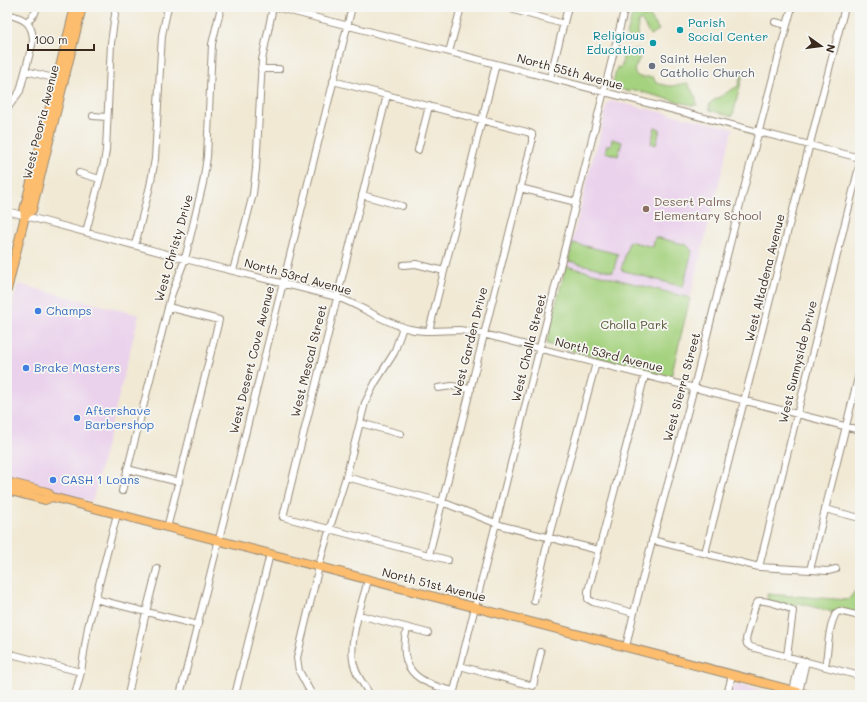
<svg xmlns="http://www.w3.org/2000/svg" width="867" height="702" font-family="Mali,sans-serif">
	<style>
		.built { fill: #ead1ec }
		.green { fill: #a5d27f; stroke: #707e4e }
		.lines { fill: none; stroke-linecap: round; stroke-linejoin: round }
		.minor-casing { stroke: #968a79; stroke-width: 8 }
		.major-casing { stroke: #968a79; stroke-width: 10 }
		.minor { stroke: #fff; stroke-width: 6 }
		.major { stroke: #fcbd6e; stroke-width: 8 }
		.culture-dot { fill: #0f9aa8; stroke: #f6f6f2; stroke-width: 1.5 }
		.worship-dot { fill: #6b7280; stroke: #f6f6f2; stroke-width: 1.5 }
		.education-dot { fill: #8d6e63; stroke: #f6f6f2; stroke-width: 1.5 }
		.shop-dot { fill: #3f7fe0; stroke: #f6f6f2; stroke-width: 1.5 }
		.labels { text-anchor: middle; stroke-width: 3.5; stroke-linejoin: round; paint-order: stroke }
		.culture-label { font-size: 12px; fill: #0d838f; stroke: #f6f6f2; text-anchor: start }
		.worship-label { font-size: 12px; fill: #5b616d; stroke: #f6f6f2; text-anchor: start }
		.street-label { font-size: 12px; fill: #3b2a1e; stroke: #f6f6f2 }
		.education-label { font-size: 12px; fill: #785e54; stroke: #f6f6f2; text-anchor: start }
		.shop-label { font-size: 12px; fill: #366cbe; stroke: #f6f6f2; text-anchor: start }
		.park-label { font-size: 12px; fill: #565436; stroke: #f6f6f2 }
	</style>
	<rect width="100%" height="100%" fill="#f6f6f2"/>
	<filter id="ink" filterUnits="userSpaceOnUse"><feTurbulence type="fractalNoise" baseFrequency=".025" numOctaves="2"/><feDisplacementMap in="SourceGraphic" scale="8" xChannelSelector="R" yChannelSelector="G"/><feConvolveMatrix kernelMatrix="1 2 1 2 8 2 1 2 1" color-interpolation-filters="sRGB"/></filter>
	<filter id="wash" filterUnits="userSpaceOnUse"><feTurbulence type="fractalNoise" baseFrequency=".012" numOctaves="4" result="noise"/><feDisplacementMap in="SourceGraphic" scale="16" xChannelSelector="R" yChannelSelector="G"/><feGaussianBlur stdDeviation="0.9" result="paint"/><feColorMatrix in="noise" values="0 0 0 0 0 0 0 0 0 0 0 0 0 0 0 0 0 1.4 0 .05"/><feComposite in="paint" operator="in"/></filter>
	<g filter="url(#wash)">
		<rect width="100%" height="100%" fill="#f1e9d4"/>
		<path class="built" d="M611,101L733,128L690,298L566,266L594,153L598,143L607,104Z
			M18,284L139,315L92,502L7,480V326Z
			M738,684L757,689L771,695H730L732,688Z"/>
		<path class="green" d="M634,7H640L647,9V11L642,15L645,18L643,15L647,12L659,30L650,35L641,20C635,24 639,31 638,36L636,38H628L627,35Z
			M639,49L642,53L634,70L636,75L640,77H653L656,83C661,84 666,86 671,86C677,86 682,82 688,84L696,98L697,105H691L634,90H631L630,92L614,87L613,82L617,67L620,68C624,63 621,56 625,51Z
			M742,72L743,74L733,115L730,116L710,110L709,106L711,102L738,86Z
			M655,127L660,129L656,145L651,143Z
			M612,139L622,142L618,156L605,152L607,145H611Z
			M655,237L687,245L692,251L683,287L621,270L629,241L653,247Z
			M573,243L618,254L613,272L568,261Z
			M566,266L690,298L671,377L547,344V340Z
			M860,585V607L856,615L836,613L799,603L791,609L768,602L767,594L848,600Z"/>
	</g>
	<g filter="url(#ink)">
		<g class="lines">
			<defs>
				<path id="minor" d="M275,7L860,158
					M514,7V10L564,24
					M7,14C23,18 33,22 33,41L20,91L7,109
					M27,22L35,13L37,7
					M775,22L787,25
					M449,52L461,7
					M261,69H279
					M26,71L61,80
					M550,78L568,7
					M333,81L527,132L532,134V142L429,555
					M387,95L283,517L448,560
					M93,116L107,117
					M7,135V147
					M418,150L429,106
					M79,173L100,179
					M520,188L576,202
					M362,195L402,206
					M7,211L185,259L337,297C362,306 384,323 410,329C426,333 443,330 459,330C467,331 475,332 483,334L860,430
					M86,232L104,163L106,150L111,43L116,7
					M135,245L150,186L155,159L161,51L162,35L168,7
					M403,265L416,264L444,271
					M233,271L253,194L256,169L262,60L273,7
					M429,331L496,64
					M438,388L452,386L471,389
					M360,423L401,434
					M127,469L179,482
					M346,477L442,502L503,526L598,550
					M122,491L171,296L185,259L203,183L207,157L212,44L221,7
					M825,509L860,518
					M167,528L219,320L168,307
					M652,540L759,567L828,571L836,569
					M705,553L845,7
					M759,567L860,163
					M810,570L860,370
					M368,580C362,604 346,645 355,668C358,678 365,686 370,695
					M95,599L198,625
					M534,601L550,532L596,363
					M634,613L593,602L588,599V591L645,375
					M359,615L428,633
					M407,628C397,669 416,683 454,691
					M626,647C645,559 672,473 694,387C726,260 757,133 792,7
					M7,653L81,672
					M787,656L793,611C789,607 765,600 759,601C757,602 757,604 755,606L746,639L747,644L751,647L860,676
					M7,664L10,653
					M460,666L533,686L541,652
					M825,666C829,649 827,630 836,613L839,611L860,616
					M793,691L800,660
					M799,692L806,661
					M75,695L81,672L88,627L117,514
					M128,695L146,612L157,569
					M180,695L352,7
					M235,695L270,554
					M312,695L299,671L297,658L321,558L332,521L346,477L365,403L375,383L394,353L403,327
					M453,695L625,7
					M727,695L732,675"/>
				<path id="major" d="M25,216L32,210L82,7
					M7,290L25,216L24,210L75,7
					M7,482L47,492L52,497L810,695
					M7,490L45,500L52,497"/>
			</defs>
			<use href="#minor" class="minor-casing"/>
			<use href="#major" class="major-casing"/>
			<use href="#minor" class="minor"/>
			<use href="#major" class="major"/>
		</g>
	</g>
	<g class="culture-dot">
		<circle cx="680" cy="30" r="4"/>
		<circle cx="653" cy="43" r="4"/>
	</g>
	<circle class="worship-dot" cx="652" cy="66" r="4"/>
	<circle class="education-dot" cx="646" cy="209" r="4"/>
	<g class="shop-dot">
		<circle cx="38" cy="311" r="4"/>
		<circle cx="26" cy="368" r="4"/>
		<circle cx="77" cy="418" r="4"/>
		<circle cx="53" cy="480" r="4"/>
	</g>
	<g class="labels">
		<g class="culture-label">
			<text x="688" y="27">Parish<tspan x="688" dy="14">Social Center</tspan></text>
			<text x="645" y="40" text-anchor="end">Religious<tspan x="645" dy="14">Education</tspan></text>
		</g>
		<g class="worship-label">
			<text x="660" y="63">Saint Helen<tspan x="660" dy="14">Catholic Church</tspan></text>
		</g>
		<g class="street-label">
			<text transform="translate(570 72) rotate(15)" y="4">North 55th Avenue</text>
			<text transform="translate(41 122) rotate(-76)" y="4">West Peoria Avenue</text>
			<text transform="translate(174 248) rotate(-74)" y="4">West Christy Drive</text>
			<text transform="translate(298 277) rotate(15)" y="4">North 53rd Avenue</text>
			<text transform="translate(765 278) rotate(-76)" y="4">West Altadena Avenue</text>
			<text transform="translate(470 342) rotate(-76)" y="4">West Garden Drive</text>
			<text transform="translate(529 348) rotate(-76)" y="4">West Cholla Street</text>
			<text transform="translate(609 355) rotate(14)" y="4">North 53rd Avenue</text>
			<text transform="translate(252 360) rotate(-76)" y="4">West Desert Cove Avenue</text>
			<text transform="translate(309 361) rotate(-76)" y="4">West Mescal Street</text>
			<text transform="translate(798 362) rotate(-76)" y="4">West Sunnyside Drive</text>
			<text transform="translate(682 387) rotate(-75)" y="4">West Sierra Street</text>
			<text transform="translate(434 585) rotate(14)" y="4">North 51st Avenue</text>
		</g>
		<g class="education-label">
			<text x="654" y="206">Desert Palms<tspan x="654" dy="14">Elementary School</tspan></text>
		</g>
		<g class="shop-label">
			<text x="46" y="315">Champs</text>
			<text x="34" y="372">Brake Masters</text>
			<text x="85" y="415">Aftershave<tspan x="85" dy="14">Barbershop</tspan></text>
			<text x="61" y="484">CASH 1 Loans</text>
		</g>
		<g class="park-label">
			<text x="634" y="329">Cholla Park</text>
		</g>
	</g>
	<rect width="867" height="702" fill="none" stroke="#f6f6f2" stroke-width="24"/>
	<g transform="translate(821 46) rotate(104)" stroke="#f6f6f2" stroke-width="3" paint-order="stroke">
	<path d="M0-3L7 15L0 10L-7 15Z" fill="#3b2a1e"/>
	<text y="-6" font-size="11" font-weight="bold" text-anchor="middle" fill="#3b2a1e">N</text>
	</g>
	<path d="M28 44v6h66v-6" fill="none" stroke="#3b2a1e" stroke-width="2"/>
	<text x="34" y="44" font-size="12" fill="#3b2a1e" stroke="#f6f6f2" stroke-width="3" paint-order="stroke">100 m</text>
</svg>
